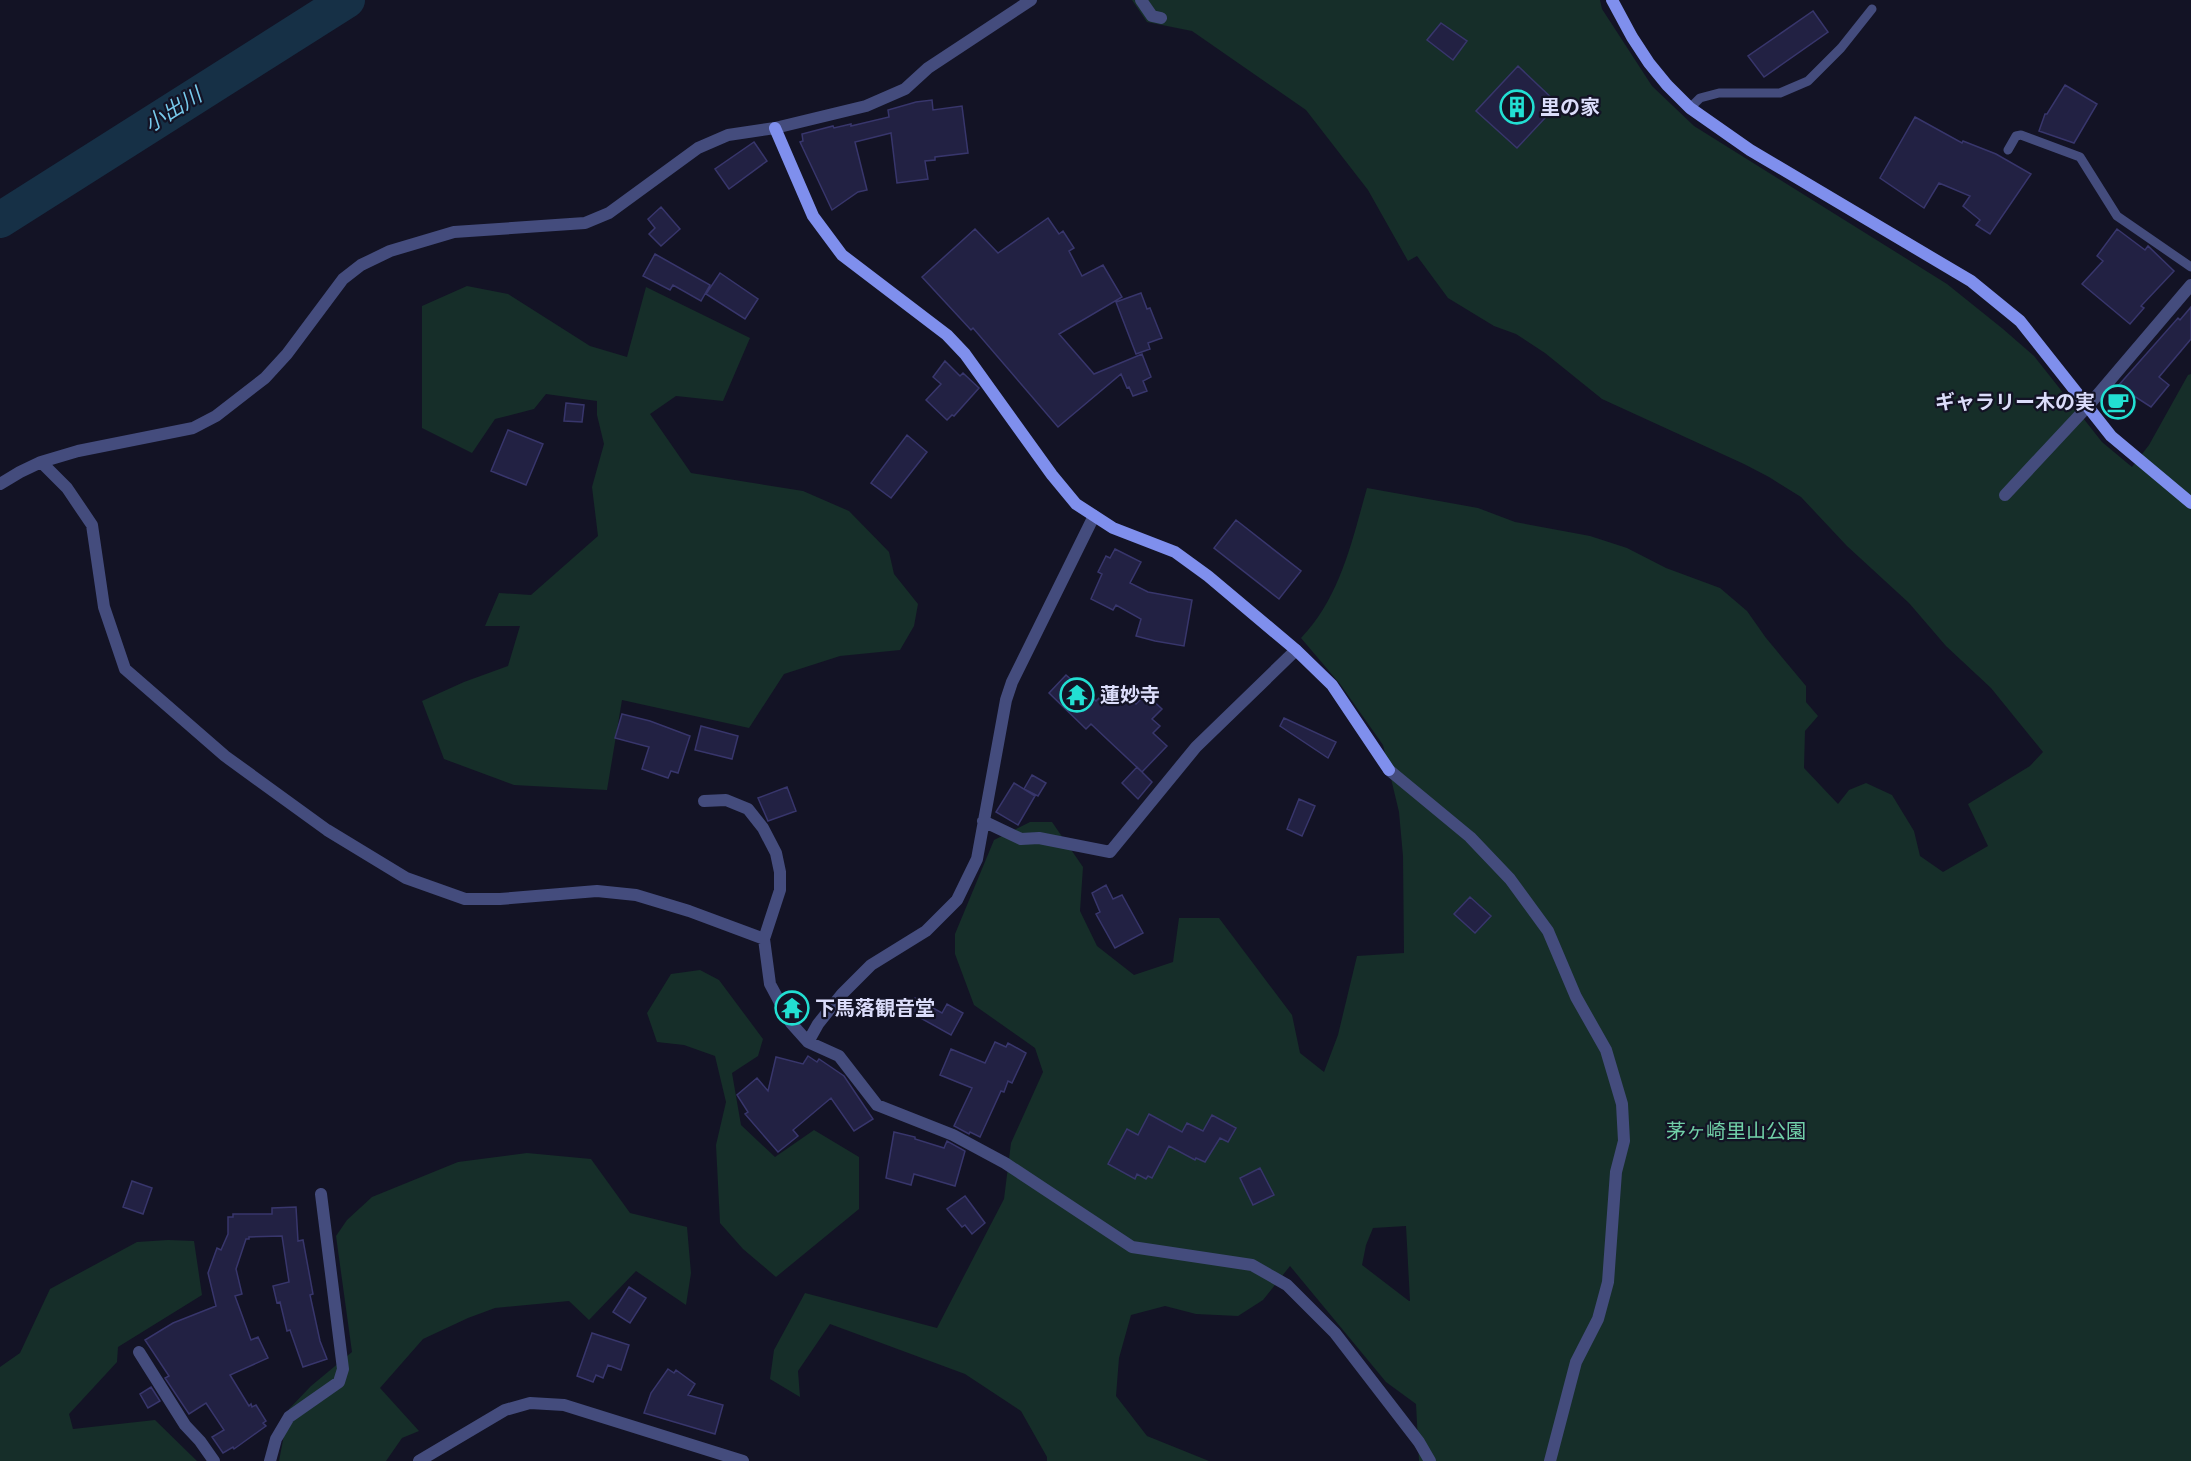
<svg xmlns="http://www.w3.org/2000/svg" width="2191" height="1461" font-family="'Fira Sans Condensed','Noto Sans JP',sans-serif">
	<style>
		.green { fill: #162e29; fill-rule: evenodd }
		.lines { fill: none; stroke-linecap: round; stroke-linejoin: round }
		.river { stroke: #163046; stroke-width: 36 }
		.building { fill: #222143; stroke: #38366c; stroke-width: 1.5 }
		.lane { stroke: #444c7d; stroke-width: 9 }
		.street { stroke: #444c7d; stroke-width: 12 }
		.secondary { stroke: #7f8fed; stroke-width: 12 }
		.labels { text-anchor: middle; stroke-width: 4.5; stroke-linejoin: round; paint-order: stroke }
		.poi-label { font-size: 20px; font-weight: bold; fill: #dbddfa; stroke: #131325; text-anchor: start }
		.park-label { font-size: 20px; fill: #71d0a8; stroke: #131325 }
		.water-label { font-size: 21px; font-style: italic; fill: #78caec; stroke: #131325 }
	</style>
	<rect width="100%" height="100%" fill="#131325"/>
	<path class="green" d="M1132,0H1600L1602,9L1652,86L1694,126L1947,284L2003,329L2034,356L2102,442L2132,467L2149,445L2188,375L2191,374V1461H1419L1416,1404L1386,1382L1290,1266L1263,1300L1238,1316L1196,1314L1165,1306L1131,1315L1119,1358L1116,1396L1147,1436L1209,1461H1047V1457L1021,1411L965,1374L830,1324L798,1371L800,1397L770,1379L774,1350L805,1293L937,1328L1004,1199L1011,1143L1043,1072L1035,1048L974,1005L955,954V934L994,840L1030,822H1052L1083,867L1080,911L1097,946L1134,975L1173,962L1179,918H1219L1292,1015L1300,1053L1324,1072L1338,1035L1357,956L1404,953L1403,856L1399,812L1383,745L1340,684L1301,638C1340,598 1352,541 1367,488L1478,508L1515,522L1590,536L1627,548L1666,568L1720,588L1747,611L1766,638L1806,686V702L1818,716L1805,731L1804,768L1838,804L1849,790L1866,783L1892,795L1914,831L1920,856L1943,872L1988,846L1968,804L2030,766L2043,752L1991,688L1946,646L1909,603L1847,546L1801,497L1769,477L1744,464L1602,399L1545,353L1516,334L1494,326L1448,298L1417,256L1408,261L1368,190L1306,110L1192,31L1147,22ZM1406,1226L1410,1301H1409L1362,1265L1366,1245L1373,1228Z
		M467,286L508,294L590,346L627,357L646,287L750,338L723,401L676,396L650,414L691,473L803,491L849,511L889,552L894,574L918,604L914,626L900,650L840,656L784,674L749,728L622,700L607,790L514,785L444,759L422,701L464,682L508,666L520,626H485L499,593L531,595L598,536L592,487L604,444L597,415V401L546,394L534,409L495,419L472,453L422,428V306Z
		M700,970L719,980L763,1039L758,1056L732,1073L741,1125L775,1157L814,1130L859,1157V1209L776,1277L743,1249L720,1223L716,1145L726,1102L715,1056L684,1045L657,1042L647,1013L671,974Z
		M527,1153L591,1159L630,1213L687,1227L691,1273L686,1305L636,1271L589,1320L569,1301L495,1308L468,1318L423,1339L380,1388L419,1431L402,1438L386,1461H279L289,1409L311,1386L352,1352L336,1236L347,1220L372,1197L458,1162Z
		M168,1240L194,1241L202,1295L118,1347L117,1362L69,1414L73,1429L155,1420L197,1461H0V1367L20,1353L50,1289L137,1242Z"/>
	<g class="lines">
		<path class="river" d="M0,220L347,0"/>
	</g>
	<path class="building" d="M1813,11L1828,32L1764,77L1748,56Z
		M1441,23L1467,41L1453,60L1427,40Z
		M1518,66L1558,104L1517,148L1476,111Z
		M2065,85L2097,104L2074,143L2039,131L2045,114H2047Z
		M932,100L933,110L962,106L968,153L935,157V160L925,161L928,179L897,183L891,133L855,142L867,190L858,192L832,210L800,142L803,141L802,134L833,126L834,128L851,124V126L889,117L888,110L916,102Z
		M1915,117L1962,143L1963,141L1996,154L2031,174L1990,234L1976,225L1980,220L1963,206L1970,196L1939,183L1924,208L1880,178Z
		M754,142L767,161L729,189L715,169Z
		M661,207L680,229L661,246L649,234L655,228L648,219Z
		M1048,218L1059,234L1063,231L1074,248L1069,251L1082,276L1103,265L1122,297L1059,334L1094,374L1142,354L1151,377L1143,381L1147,391L1133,396L1129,387L1127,388L1121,374L1058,427L973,328L971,330L922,277L975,229L998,253Z
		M2117,229L2145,250L2148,246L2174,271L2141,306L2144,308L2130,324L2082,284L2103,261L2097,256Z
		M655,254L710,285L701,301L673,285L670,290L643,276Z
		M720,273L758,299L745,319L706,294Z
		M1141,293L1147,309L1150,308L1162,338L1148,343L1150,349L1136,354L1116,302Z
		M2191,307V339L2159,377L2169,385L2151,407L2131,394L2121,405L2110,395L2178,318L2180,320Z
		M945,361L960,376L963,373L979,388L954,416L952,415L947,420L926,400L941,384L933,377Z
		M566,403L584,405L582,422L564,421Z
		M508,430L543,444L526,485L491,471Z
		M907,435L927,452L891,498L871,483Z
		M1236,520L1301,571L1279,599L1214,548Z
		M1115,549L1141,562L1130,583L1148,592L1192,600L1184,646L1155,641L1136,636L1141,619L1116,605L1113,610L1091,599L1102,574L1098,572L1106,556L1110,558Z
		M1066,675L1096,701L1110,687L1124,701L1128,697L1136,704L1146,694L1162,709L1152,719L1160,726L1153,733L1167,746L1142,772L1091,724L1086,729L1049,693Z
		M622,714L650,721L690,736L678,773L671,771L668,778L642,769L649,747L615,738Z
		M1284,718L1336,742L1328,758L1280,726Z
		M701,726L738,736L732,759L695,750Z
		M1137,767L1152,782L1138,799L1122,783Z
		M1032,775L1046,783L1038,796L1024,789Z
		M1014,783L1035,796L1018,825L996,812Z
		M787,787L796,811L768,821L758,798Z
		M1299,799L1315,806L1302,836L1287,829Z
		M1106,885L1113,899L1122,895L1143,933L1115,948L1096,914L1100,912L1092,893Z
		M1470,897L1491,916L1475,933L1454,914Z
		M915,998L942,1013L947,1004L963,1013L951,1035L908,1011Z
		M995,1042L1006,1047L1008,1043L1026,1053L1012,1083L1008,1081L1004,1092L1001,1091L980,1137L970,1132L969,1134L954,1126L972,1088L940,1075L951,1049L985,1063Z
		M808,1056L817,1062L819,1059L844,1076L873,1119L854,1131L831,1098L793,1130L798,1136L778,1152L745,1114L748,1112L737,1095L757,1078L768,1091L776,1057L803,1064Z
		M1149,1114L1182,1132L1187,1123L1203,1131L1212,1115L1236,1128L1228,1142L1220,1138L1205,1162L1196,1158L1195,1160L1169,1146L1152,1178L1148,1176L1146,1179L1137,1174L1135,1179L1108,1164L1127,1129L1138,1135Z
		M894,1132L915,1137V1139L944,1148L947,1141L965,1151L955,1186L914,1174L911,1185L886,1178Z
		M1260,1168L1274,1195L1253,1205L1240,1178Z
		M132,1181L152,1188L143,1214L123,1207Z
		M965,1196L985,1223L972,1234L965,1225L962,1227L947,1209Z
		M296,1207L298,1241L303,1240L313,1294L310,1295L320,1341L327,1359L303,1367L290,1330L287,1331L280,1302L277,1303L273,1286L289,1282L282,1236L249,1237V1239H246L236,1269L242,1294L235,1296L251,1340L258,1337L268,1358L230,1375L249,1406L251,1404L252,1407L256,1405L266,1421L263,1423L266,1426L234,1449L233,1447L223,1453L212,1437L224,1430L206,1403L189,1414L165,1378L169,1376L145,1340L173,1323L216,1306L208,1273L217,1248L221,1250L228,1234V1217H233V1214H272V1208Z
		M629,1287L646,1298L630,1323L613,1312Z
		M592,1333L629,1345L621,1370L608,1365L603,1378L596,1375L593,1382L577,1376Z
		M668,1369L674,1373L676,1370L695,1384L688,1395L723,1405L715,1434L644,1413L651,1393Z
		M151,1387L160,1401L148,1408L140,1394Z"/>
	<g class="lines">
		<path class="lane" d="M1690,108L1700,98L1719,93H1780L1808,81L1841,48L1872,9
			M2008,150L2016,136L2021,135L2080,157L2117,216L2191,267"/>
		<path class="street" d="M1141,0L1152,16L1161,18
			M41,462L67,488L92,525L104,607L125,669L225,756L327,830L406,878L465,899H500L597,891L636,895L689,911L764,939
			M0,484L20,472L41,462L78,451L193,428L216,416L265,378L287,354L343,279L361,265L390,251L454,232L585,223L609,213L698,148L728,135L775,128L866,106L905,89L928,68L1031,0
			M2005,495L2088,406L2191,285
			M1389,770L1470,837L1510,879L1548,931L1576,997L1606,1050L1622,1104L1624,1141L1616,1172L1608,1282L1598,1319L1576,1362L1550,1461
			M704,801L726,800L748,809L763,828L776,853L780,872V890L764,939L770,984L791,1023L808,1042L839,1056L877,1105L953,1135L1005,1163L1132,1247L1252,1265L1287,1285L1335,1333L1419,1442L1430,1461
			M983,821L1021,839L1039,838L1110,852L1196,747L1296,650
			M808,1042L818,1024L842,994L871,965L926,931L957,900L977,859L1006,700L1012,682L1094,516
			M139,1352L185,1425L200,1441L214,1461
			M270,1461L276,1439L289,1417L339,1382L343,1369L321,1194
			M419,1461L505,1410L530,1403L564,1405L743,1461"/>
		<path class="secondary" d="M1612,0L1632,37L1649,63L1667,85L1690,108L1750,150L1971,281L2020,321L2111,436L2191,503
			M775,128L813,216L842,255L947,335L965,354L1052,475L1076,504L1113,528L1175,552L1208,576L1296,650L1332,685L1389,770"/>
	</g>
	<defs>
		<symbol id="building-ring" viewBox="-11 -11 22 22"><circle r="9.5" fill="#131325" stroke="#22dfd2" stroke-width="1.5"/><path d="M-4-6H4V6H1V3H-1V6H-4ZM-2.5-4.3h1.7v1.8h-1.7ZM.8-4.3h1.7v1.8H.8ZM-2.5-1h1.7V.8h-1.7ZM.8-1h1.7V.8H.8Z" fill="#22dfd2"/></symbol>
		<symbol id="cafe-ring" viewBox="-11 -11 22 22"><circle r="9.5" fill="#131325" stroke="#22dfd2" stroke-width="1.5"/><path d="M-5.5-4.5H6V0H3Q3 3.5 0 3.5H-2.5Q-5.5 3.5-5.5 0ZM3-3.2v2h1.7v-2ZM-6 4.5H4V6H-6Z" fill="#22dfd2"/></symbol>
		<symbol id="temple-ring" viewBox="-11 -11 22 22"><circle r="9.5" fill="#131325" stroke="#22dfd2" stroke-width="1.5"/><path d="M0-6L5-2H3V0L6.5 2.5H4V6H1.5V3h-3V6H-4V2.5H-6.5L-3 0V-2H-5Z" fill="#22dfd2"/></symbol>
	</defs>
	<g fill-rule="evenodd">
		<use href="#building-ring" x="1498" y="88" width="38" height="38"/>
		<use href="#cafe-ring" x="2099" y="383" width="38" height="38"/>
		<use href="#temple-ring" x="1058" y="676" width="38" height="38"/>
		<use href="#temple-ring" x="773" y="989" width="38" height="38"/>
	</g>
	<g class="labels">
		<g class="poi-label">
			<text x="1540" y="114">里の家</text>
			<text x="2095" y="409" text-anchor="end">ギャラリー木の実</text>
			<text x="1100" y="702">蓮妙寺</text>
			<text x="815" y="1015">下馬落観音堂</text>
		</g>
		<g class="park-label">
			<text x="1736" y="1138">茅ヶ崎里山公園</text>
		</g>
		<g class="water-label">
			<text transform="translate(173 110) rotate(-32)" y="7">小出川</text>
		</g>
	</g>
</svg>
